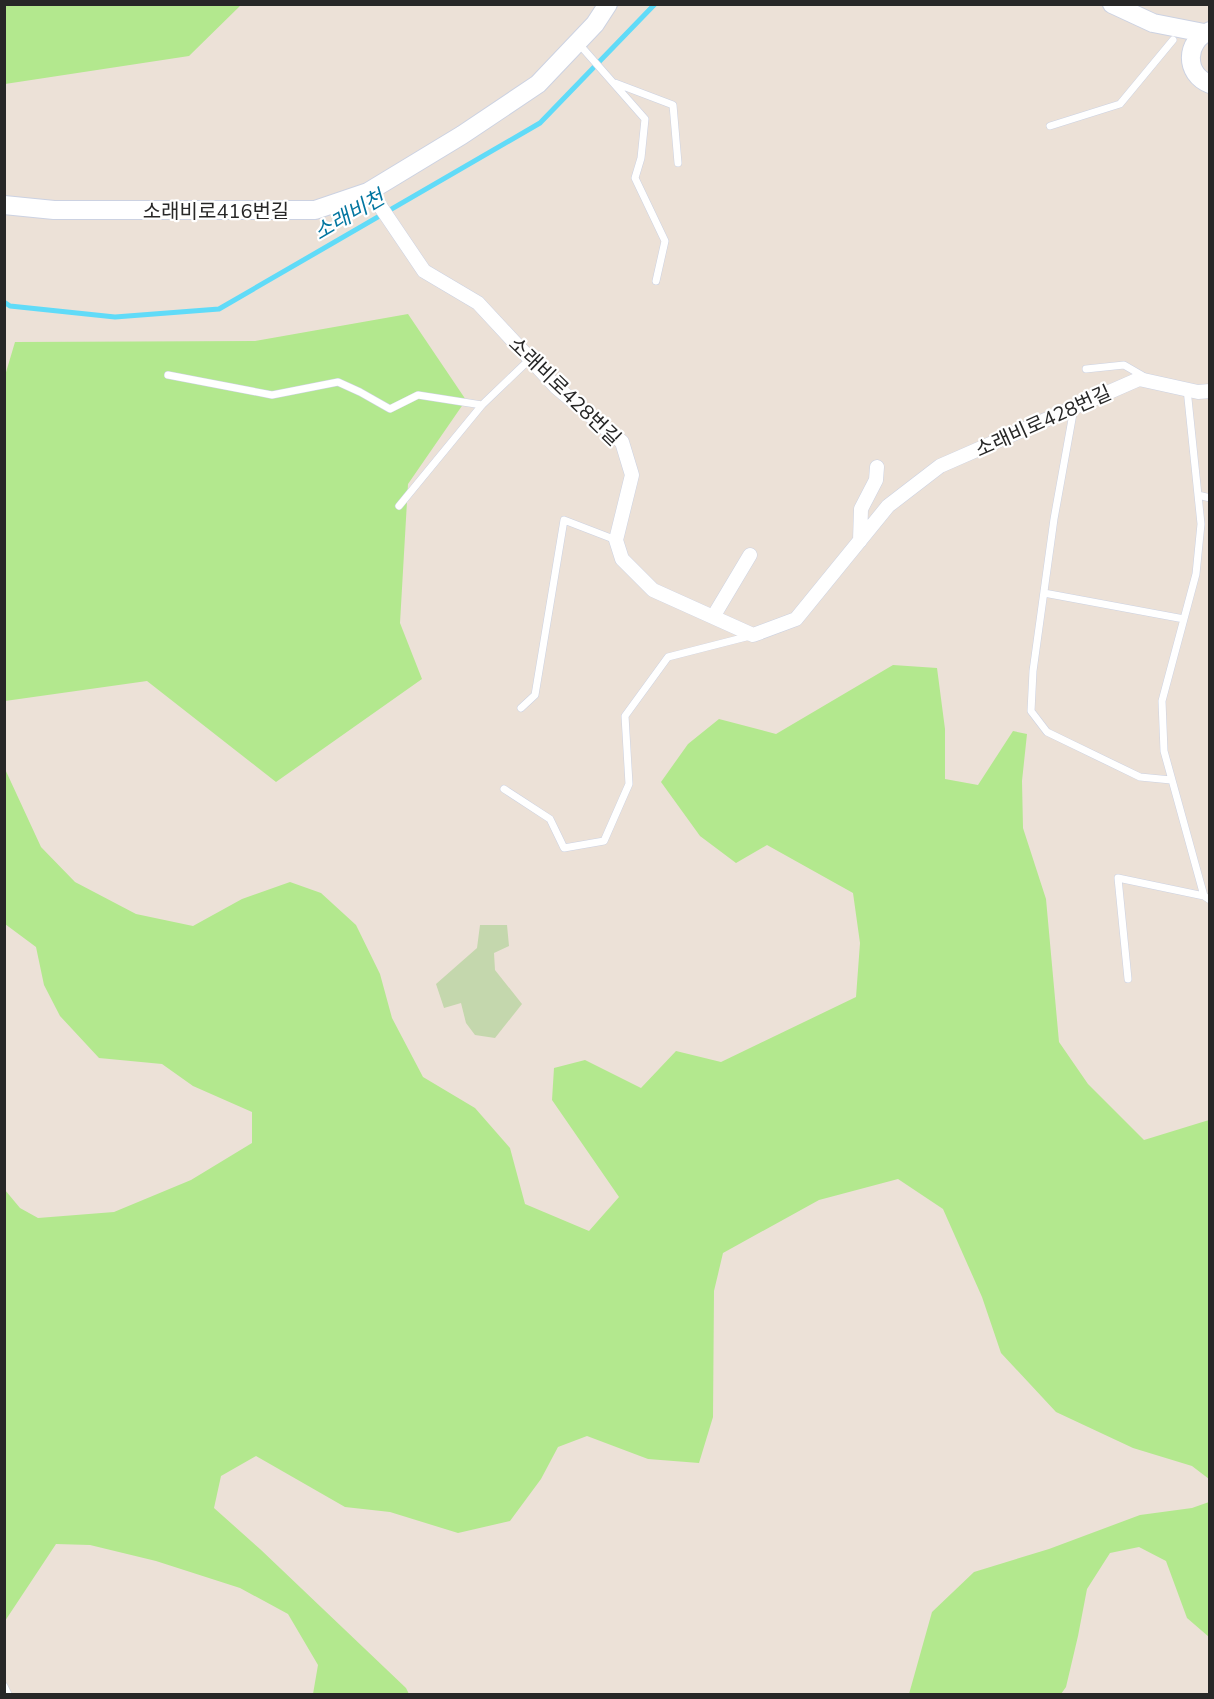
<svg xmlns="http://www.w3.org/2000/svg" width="1214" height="1699" font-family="'Nunito Sans','Noto Sans KR',sans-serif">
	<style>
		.green { fill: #b3e88e }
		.cemetery { fill: #c4d7ad }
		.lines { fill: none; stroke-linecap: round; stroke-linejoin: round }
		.stream { stroke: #60dbf8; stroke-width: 5 }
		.lane-casing { stroke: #ccd2e2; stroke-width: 8 }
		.street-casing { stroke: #ccd2e2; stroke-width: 15 }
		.secondary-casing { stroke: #ccd2e2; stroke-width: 20 }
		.lane { stroke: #fff; stroke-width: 7 }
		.street { stroke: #fff; stroke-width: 14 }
		.secondary { stroke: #fff; stroke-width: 18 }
		.labels { text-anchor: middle; stroke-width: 4.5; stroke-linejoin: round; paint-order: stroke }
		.street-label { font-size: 20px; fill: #272727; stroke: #fff }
		.water-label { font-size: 21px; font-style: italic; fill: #0376a0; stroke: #fff }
	</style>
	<rect width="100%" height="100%" fill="#ece1d7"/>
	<path class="green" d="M5,4H241V5L189,56L5,84Z
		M408,314L466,400L408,484L400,623L422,679L276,782L147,681L5,701L4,379L15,342L255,341Z
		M893,665L937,668L945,729V779L978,785L1013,731L1027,734L1022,781L1023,828L1046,899L1059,1042L1088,1084L1144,1140L1209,1120V1479L1192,1466L1133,1448L1056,1412L1001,1353L982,1297L943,1209L898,1179L819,1200L723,1253L714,1291L713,1417L699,1463L648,1459L587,1436L558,1447L541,1479L510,1521L458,1533L390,1512L345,1507L256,1456L221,1476L214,1508L260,1549L406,1688L409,1694H313L318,1665L288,1614L240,1588L156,1561L90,1545L56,1544L5,1621V1190L20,1208L38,1218L114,1212L191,1180L252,1143V1112L193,1086L162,1064L99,1058L60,1016L44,985L36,947L5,924V769L41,847L75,882L136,914L193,926L242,899L290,882L321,893L356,925L380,974L392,1018L423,1077L475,1108L510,1148L525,1204L589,1231L619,1197L552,1100L554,1068L585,1060L641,1088L676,1051L721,1062L856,997L860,943L853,893L767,845L736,863L700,836L661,782L688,744L719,719L776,734Z
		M1209,1502V1637L1187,1618L1166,1561L1139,1547L1110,1553L1087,1589L1078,1636L1066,1687L1061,1694H909L932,1612L974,1572L1049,1549L1140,1515L1192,1508Z"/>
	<path class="cemetery" d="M480,925H507L509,946L494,953L495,970L522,1004L495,1038L475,1035L466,1023L461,1003L444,1008L436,984L477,948Z"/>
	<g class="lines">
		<path class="stream" d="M4,302L10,306L115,317L219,309L540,123L655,4"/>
		<defs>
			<path id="lane" d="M579,44L645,119L641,158L635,178L665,241L656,281
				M615,83L673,105L678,163
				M1050,126L1120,104L1173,40
				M1086,369L1124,365L1143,376
				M168,375L272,395L338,382L360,392L390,409L418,395L482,405
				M1187,389L1201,524L1196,574L1162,701L1164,751L1204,896L1210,900
				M1074,408L1054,519L1033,671L1031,711L1047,732L1140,777L1171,780
				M1198,495L1210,498
				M399,506L482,405L530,359
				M1044,593L1184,619
				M521,708L535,695L564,520L616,540
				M504,789L550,819L564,848L604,841L629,784L625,716L668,657L750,636
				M1128,979L1118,878L1204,896
				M4,1686L8,1694"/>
			<path id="street" d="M368,192L378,203L424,271L478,303L556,387L622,442L632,475L616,540L622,559L653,590L753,635L796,619L888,506L940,466L1139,379L1198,392L1210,391
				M860,541L861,509L876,480L877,467
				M713,617L750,555"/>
			<path id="secondary" d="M1112,4L1153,23L1204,33
				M1210,31C1185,41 1184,74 1210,84
				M4,205L54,210H315L368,192L462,135L538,84L595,24L608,4"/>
		</defs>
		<use href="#lane" class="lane-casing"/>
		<use href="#street" class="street-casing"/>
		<use href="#secondary" class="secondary-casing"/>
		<use href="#lane" class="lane"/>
		<use href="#street" class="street"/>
		<use href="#secondary" class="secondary"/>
	</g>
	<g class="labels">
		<g class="street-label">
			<text x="216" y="218">소래비로416번길</text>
			<text transform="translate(565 391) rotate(44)" y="7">소래비로428번길</text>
			<text transform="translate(1043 421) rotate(-24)" y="7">소래비로428번길</text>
		</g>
		<g class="water-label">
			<text transform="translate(349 215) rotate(-30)" y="7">소래비천</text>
		</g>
	</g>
	<rect width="1214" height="1699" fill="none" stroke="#272727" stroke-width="12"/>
</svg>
